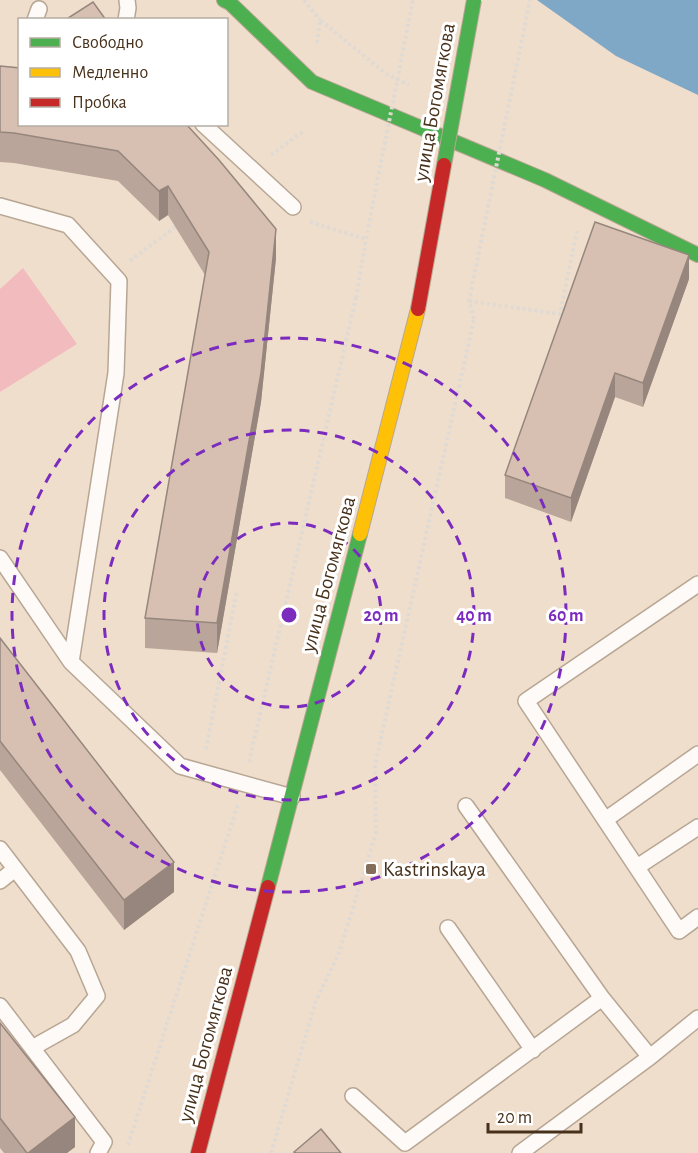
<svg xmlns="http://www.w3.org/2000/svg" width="698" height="1153" font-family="'Alegreya Sans',sans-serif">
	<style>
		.green { fill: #f2bcbf }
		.water { fill: #7fa7c6 }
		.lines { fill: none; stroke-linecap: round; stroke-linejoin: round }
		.lane-casing { stroke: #b8a694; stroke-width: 18 }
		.fast-casing { stroke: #b8a694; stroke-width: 16 }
		.slow-casing { stroke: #b8a694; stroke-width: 16 }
		.jam-casing { stroke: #b8a694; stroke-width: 16 }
		.path { stroke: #e0dad4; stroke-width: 4; stroke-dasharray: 3 3; stroke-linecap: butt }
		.lane { stroke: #fdfaf7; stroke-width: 15 }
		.fast { stroke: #4caf50; stroke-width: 14 }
		.slow { stroke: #ffc107; stroke-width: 14 }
		.jam { stroke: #c62828; stroke-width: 14 }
		.fast-bridge-casing { stroke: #b8a694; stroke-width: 16; stroke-linecap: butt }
		.jam-bridge-casing { stroke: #b8a694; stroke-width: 16; stroke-linecap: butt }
		.path-bridge { stroke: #e0dad4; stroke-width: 4; stroke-dasharray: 3 3; stroke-linecap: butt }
		.fast-bridge { stroke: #4caf50; stroke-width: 14 }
		.jam-bridge { stroke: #c62828; stroke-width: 14 }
		.wall { fill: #b9a599 }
		.shaded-wall { fill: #96867d }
		.building { fill: #d7c0b2; stroke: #96867d; stroke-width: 1.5 }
		.ring { fill: none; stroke: #7b2cbf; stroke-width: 3; stroke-dasharray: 10 8 }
		.poi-dot { fill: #826e59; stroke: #fff; stroke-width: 2 }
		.labels { text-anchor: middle; stroke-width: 6; stroke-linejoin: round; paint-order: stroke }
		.street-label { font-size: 21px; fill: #47311b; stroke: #fff }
		.poi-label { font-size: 21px; fill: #47311b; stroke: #fff; text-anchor: start }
		.centre { fill: #7b2cbf; stroke: #fff; stroke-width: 3 }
		.ring-label { font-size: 18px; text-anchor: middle; font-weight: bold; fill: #7b2cbf; stroke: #fff; stroke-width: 6; stroke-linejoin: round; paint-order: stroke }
	</style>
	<rect width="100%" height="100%" fill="#f0decc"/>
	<path class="green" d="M23,268L77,344L0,392V289Z"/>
	<path class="water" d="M537,0H698V95L616,56Z"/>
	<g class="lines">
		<defs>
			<path id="lane" d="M35,20L39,9
				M126,20L128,8L127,0
				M203,124L293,207
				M0,206L68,225L119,281L116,373L71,662
				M0,558L71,662L180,766L292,797
				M698,584L526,701L679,931L698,917
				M605,820L698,754
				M0,849L78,951L97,996L73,1025L32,1048
				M637,867L698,827
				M0,881L15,869
				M448,928L533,1050
				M602,998L650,1057L698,1018
				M0,1006L104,1142L98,1153
				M353,1096L405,1143L602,998L466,806
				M520,1153L650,1057"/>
			<path id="fast" d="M224,0L230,3L312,82L545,180L698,255
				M268,887L360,534"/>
			<path id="slow" d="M360,534L418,309"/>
			<path id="jam" d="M198,1153L268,887"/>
		</defs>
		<use href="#lane" class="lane-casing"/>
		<use href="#fast" class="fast-casing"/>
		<use href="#slow" class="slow-casing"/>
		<use href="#jam" class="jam-casing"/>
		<path class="path" d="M304,0L320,20
			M317,43L320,20L385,73L409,85
			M271,155L305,130
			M310,222L366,239
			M130,261L179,224
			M469,301L560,314L577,231
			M206,749L237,591
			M249,762L356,298
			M128,1145L238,804
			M271,1153L316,1001L339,953L376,833L375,765L474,319"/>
		<use href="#lane" class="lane"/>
		<use href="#fast" class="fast"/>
		<use href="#slow" class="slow"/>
		<use href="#jam" class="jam"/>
		<defs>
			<path id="fast-bridge" d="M444,165L474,0"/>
			<path id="jam-bridge" d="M418,309L444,165"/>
		</defs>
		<use href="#fast-bridge" class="fast-bridge-casing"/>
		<use href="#jam-bridge" class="jam-bridge-casing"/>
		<path class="path-bridge" d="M356,298L366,239L413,0
			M474,319L469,301L530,0"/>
		<use href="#fast-bridge" class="fast-bridge"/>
		<use href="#jam-bridge" class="jam-bridge"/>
	</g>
	<path class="wall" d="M0,66L186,124L276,258L261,402L217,653L145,648V618L205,275L168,215L159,221L118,181L14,163L0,162Z
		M689,279L643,407L615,397L571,522L505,498V475Z
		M0,638L174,892L124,930L0,770Z
		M0,1023L75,1147L67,1153H4L0,1148Z"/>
	<path class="shaded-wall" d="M168,186V215L159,221V191Z
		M276,229V258L261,402L217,653V623Z
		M689,255V279L643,407V383Z
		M615,373V397L571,522V498Z
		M174,862V892L124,930V900Z
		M75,1117V1147L67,1153H28Z"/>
	<path class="building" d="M93,2L106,20H65Z
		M0,66L20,68V124H186L219,160L276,229L261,373L217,623L145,618L209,252L168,186L159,191L118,151L14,133L0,132Z
		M595,222L689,255L643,383L615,373L571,498L505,475Z
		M0,638L174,862L124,900L0,741Z
		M0,1023L75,1117L28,1153H27L0,1118Z
		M321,1129L341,1153H296L294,1152Z"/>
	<g class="ring">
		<circle cx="289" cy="615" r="92"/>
		<circle cx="289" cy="615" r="185"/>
		<circle cx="289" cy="615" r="277"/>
	</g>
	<rect class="poi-dot" x="365" y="863" width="12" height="12" rx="3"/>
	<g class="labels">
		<g class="street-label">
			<text transform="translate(434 102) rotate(-80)" y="7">улица Богомягкова</text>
			<text transform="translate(328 574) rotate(-75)" y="7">улица Богомягкова</text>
			<text transform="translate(205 1044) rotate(-75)" y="7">улица Богомягкова</text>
		</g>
		<g class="poi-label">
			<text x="383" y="876">Kastrinskaya</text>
		</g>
	</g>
	<circle cx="289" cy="615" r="9" class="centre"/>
	<g class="ring-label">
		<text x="381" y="621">20 m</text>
		<text x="474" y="621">40 m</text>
		<text x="566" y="621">60 m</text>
	</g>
	<rect x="18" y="18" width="210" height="108" fill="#ffffff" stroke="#b5ada4" stroke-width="1.5"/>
	<rect x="30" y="38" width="30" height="9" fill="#4caf50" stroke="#b5ada4" stroke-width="1.5"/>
	<text x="72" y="48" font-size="18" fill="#47311b">Свободно</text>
	<rect x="30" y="68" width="30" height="9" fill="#ffc107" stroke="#b5ada4" stroke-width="1.5"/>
	<text x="72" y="78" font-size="18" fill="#47311b">Медленно</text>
	<rect x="30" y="98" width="30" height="9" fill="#c62828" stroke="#b5ada4" stroke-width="1.5"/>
	<text x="72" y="108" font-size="18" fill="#47311b">Пробка</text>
	<path d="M488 1123v9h93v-9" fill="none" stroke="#47311b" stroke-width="3"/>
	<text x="497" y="1123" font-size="18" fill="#47311b" stroke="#ffffff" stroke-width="4.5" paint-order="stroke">20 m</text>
</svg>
